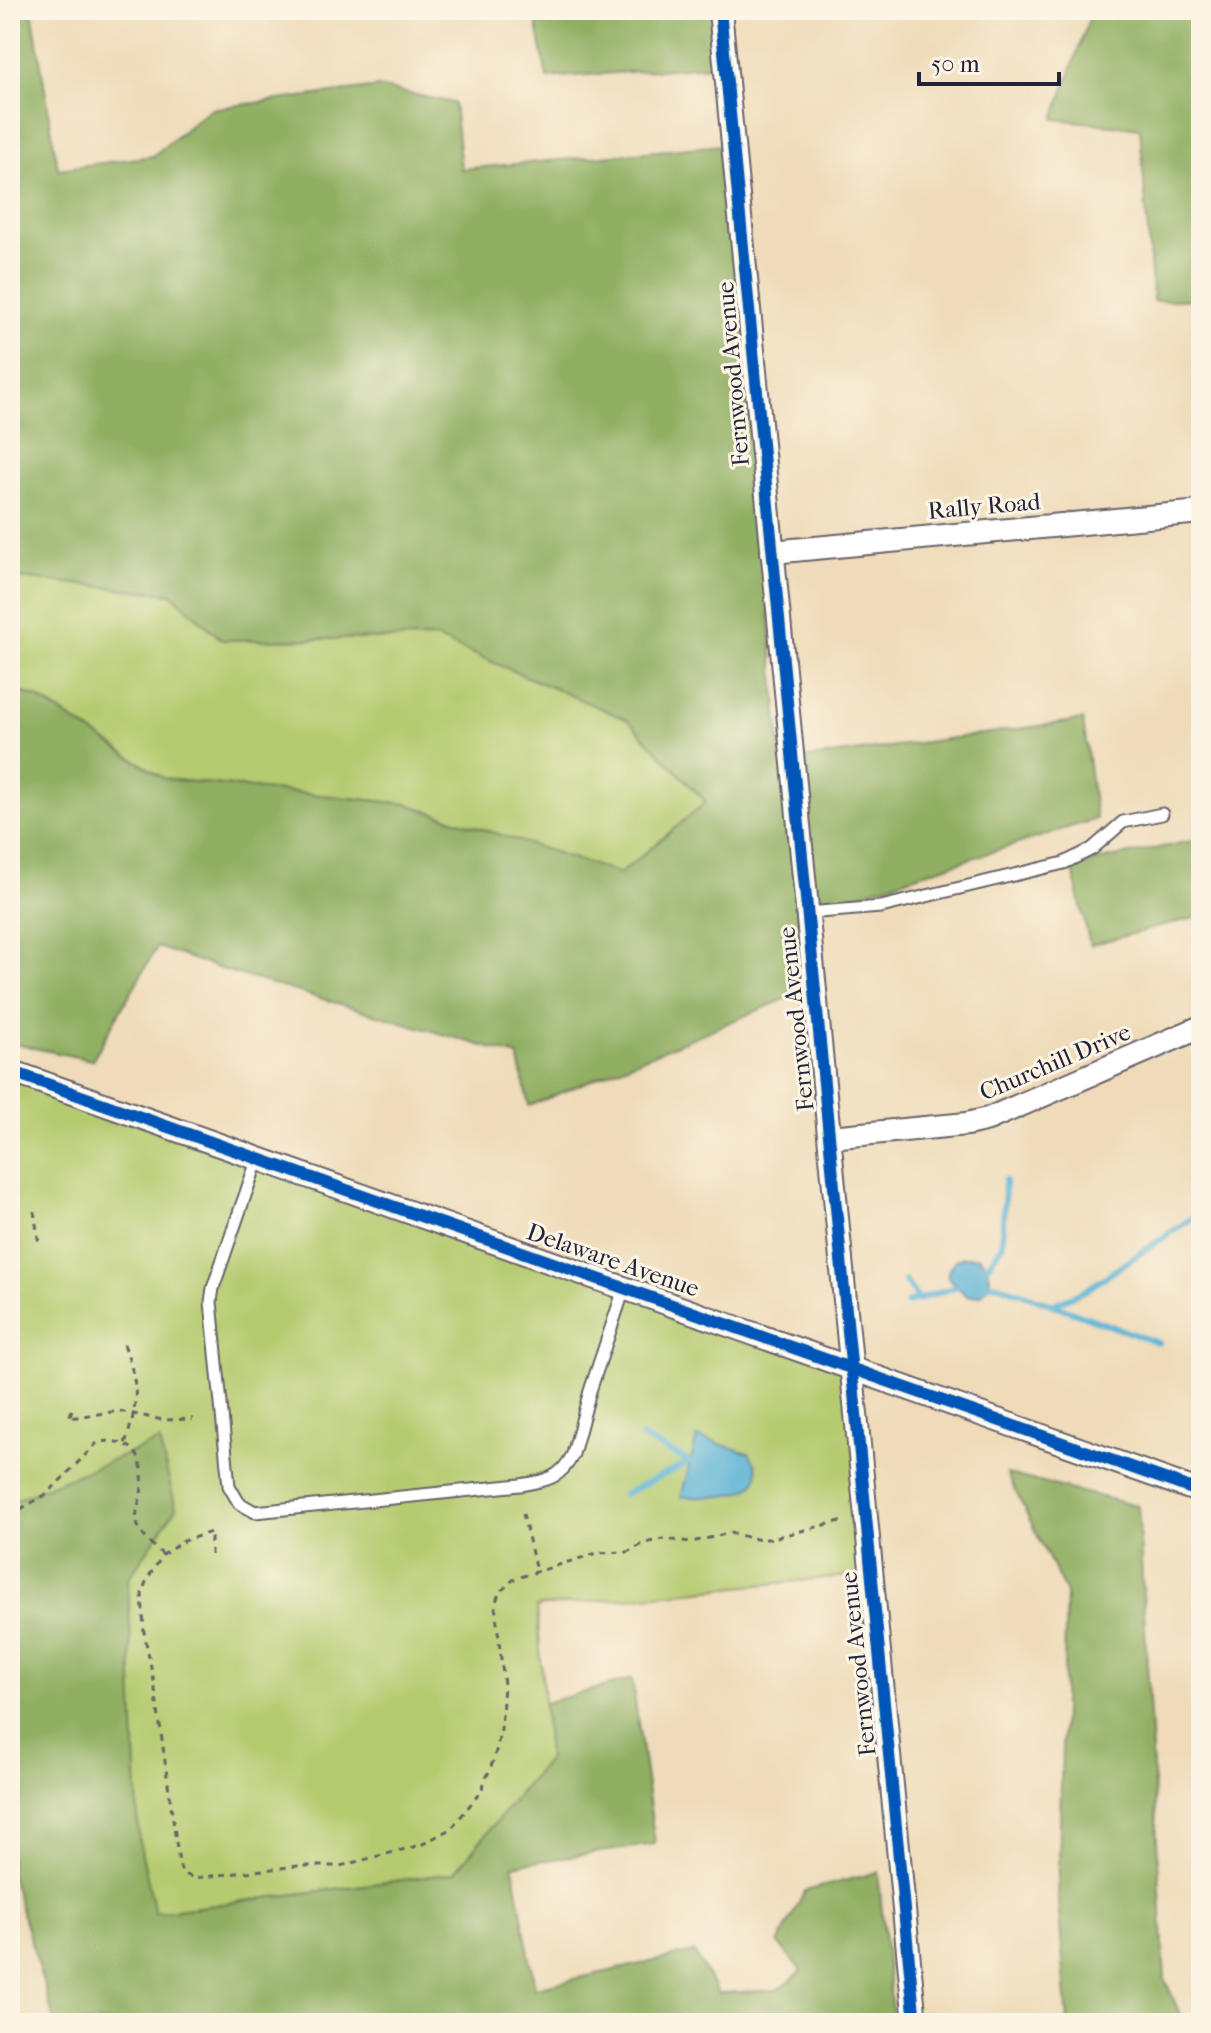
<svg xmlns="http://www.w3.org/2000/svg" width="1211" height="2033" font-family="'IM FELL French Canon',serif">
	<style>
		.green { fill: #b5cb6f; stroke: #6c7655; stroke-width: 2 }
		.forest { fill: #90af62; stroke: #59684e; stroke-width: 2 }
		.water { fill: #59b2d6; stroke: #3e6a88; stroke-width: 2 }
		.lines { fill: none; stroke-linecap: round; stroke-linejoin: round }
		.stream { stroke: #59b2d6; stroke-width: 6 }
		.service-casing { stroke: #6a6367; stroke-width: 15 }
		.minor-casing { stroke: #6a6367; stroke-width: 26 }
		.path { stroke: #6a6367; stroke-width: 3; stroke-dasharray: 6 6; stroke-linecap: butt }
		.service { stroke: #fff; stroke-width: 11 }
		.minor { stroke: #fff; stroke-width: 22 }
		.cycleway-casing { stroke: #fcf5e5; stroke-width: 17 }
		.cycleway { stroke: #0057b8; stroke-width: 12 }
		.labels { text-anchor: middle; stroke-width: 6; stroke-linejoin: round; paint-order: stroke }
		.street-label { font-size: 24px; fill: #22223b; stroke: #fcf5e5 }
	</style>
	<rect width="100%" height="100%" fill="#fcf5e5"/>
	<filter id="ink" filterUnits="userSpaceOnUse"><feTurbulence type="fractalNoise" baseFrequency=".0125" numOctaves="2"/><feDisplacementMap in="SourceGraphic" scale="16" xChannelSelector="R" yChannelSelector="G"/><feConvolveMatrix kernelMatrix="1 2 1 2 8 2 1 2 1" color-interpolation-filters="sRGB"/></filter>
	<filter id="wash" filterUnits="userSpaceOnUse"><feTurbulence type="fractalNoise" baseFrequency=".006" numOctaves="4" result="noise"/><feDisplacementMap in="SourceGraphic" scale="32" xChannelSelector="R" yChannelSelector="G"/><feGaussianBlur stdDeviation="1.8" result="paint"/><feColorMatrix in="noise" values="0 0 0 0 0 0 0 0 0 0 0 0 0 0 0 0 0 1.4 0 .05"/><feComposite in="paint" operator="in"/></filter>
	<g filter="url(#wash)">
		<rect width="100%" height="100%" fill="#efdbb9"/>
		<path class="green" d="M10,577L172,594L222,640L436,638L629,720L706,802L620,874L407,804L165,779L37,697L10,689Z
			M10,1071L853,1368L868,1574L537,1607L548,1759L454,1873L154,1913L10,1872Z"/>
		<path class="forest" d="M10,10H32L58,169L153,156L210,109L378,87L454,103L461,169L732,144L781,762L1083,720L1096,819L798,913L807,990L529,1106L518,1056L227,971L157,947L92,1060L10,1043V689L36,697L165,779L407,804L620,874L706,802L628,720L436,638L222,640L172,594L10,577Z
			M534,10H721L725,65L547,78Z
			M1092,10H1201V299L1153,301L1140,128L1054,119Z
			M1201,839V916L1090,945L1072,866Z
			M159,1441L176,1508L128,1579L139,1841L155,1913L454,1873L548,1759L544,1703L632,1679L655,1844L513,1865L535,1988L694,1952L718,1993L778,1990L802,1971L778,1943L805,1891L878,1872L893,2022L55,2023L10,1872V1499L15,1500Z
			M1007,1474L1138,1506L1165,1980L1184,2023H1068L1058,1901L1066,1593Z"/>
		<path class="water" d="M963,1257H979C992,1269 994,1283 981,1295L967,1296L948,1278V1271L955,1260Z
			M697,1437L749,1453C751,1457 757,1465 757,1470C761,1502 699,1497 681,1497Z"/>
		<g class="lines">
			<path class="stream" d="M984,1270L1002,1246L1005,1180
				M905,1281L919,1300
				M983,1283L999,1285L1158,1343
				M907,1303L956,1287
				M1052,1305L1086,1290L1201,1212
				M641,1437L690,1462
				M624,1494L690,1462"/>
		</g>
	</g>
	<g filter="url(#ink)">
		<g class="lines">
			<defs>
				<path id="service" d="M807,913L881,907L1064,863L1092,849L1123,822L1162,814
					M258,1158L213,1288L211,1302L229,1486L239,1503L255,1512L520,1485C545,1481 561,1479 573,1454L590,1391L624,1289"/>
				<path id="minor" d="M720,10L915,2023
					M772,552L1201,512
					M10,1071L1201,1492
					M830,1137L967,1124L988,1119L1201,1027"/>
			</defs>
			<use href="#service" class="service-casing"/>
			<use href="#minor" class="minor-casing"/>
			<path class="path" d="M34,1211L39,1244
				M124,1344C139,1386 139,1402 125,1444
				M72,1410L69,1418L119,1411L163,1420L193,1419
				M523,1514L536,1571
				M10,1515L47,1494L98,1442C137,1437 146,1460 141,1494C139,1505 134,1514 138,1526C143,1538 154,1546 163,1555
				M211,1555V1532L183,1541L163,1555L147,1579L142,1593L144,1632L154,1682L179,1863L182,1873L194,1878L298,1866H340L421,1845L452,1828L481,1791L494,1759L501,1730L504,1685L495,1605L499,1593L514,1579L597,1553L627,1552L645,1543L663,1539L692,1542L730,1533L756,1539H769L845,1520"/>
			<use href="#service" class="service"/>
			<use href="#minor" class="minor"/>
			<defs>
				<path id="cycleway" d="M720,10L915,2023
					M10,1071L1201,1492"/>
			</defs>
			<use href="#cycleway" class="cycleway-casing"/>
			<use href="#cycleway" class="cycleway"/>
		</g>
	</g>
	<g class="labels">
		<g class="street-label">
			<text transform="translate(733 374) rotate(-95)" y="8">Fernwood Avenue</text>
			<text transform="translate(984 506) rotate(-5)" y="8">Rally Road</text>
			<text transform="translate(796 1019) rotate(-96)" y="8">Fernwood Avenue</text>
			<text transform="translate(1055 1062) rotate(-23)" y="8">Churchill Drive</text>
			<text transform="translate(613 1260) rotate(19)" y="8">Delaware Avenue</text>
			<text transform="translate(858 1664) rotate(-96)" y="8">Fernwood Avenue</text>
		</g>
	</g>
	<rect width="1211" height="2033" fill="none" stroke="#fcf5e5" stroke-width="40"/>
	<path d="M919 72v12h140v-12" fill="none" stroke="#22223b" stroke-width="4"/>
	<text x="931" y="72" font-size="24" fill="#22223b" stroke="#fcf5e5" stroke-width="6" paint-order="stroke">50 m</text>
</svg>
